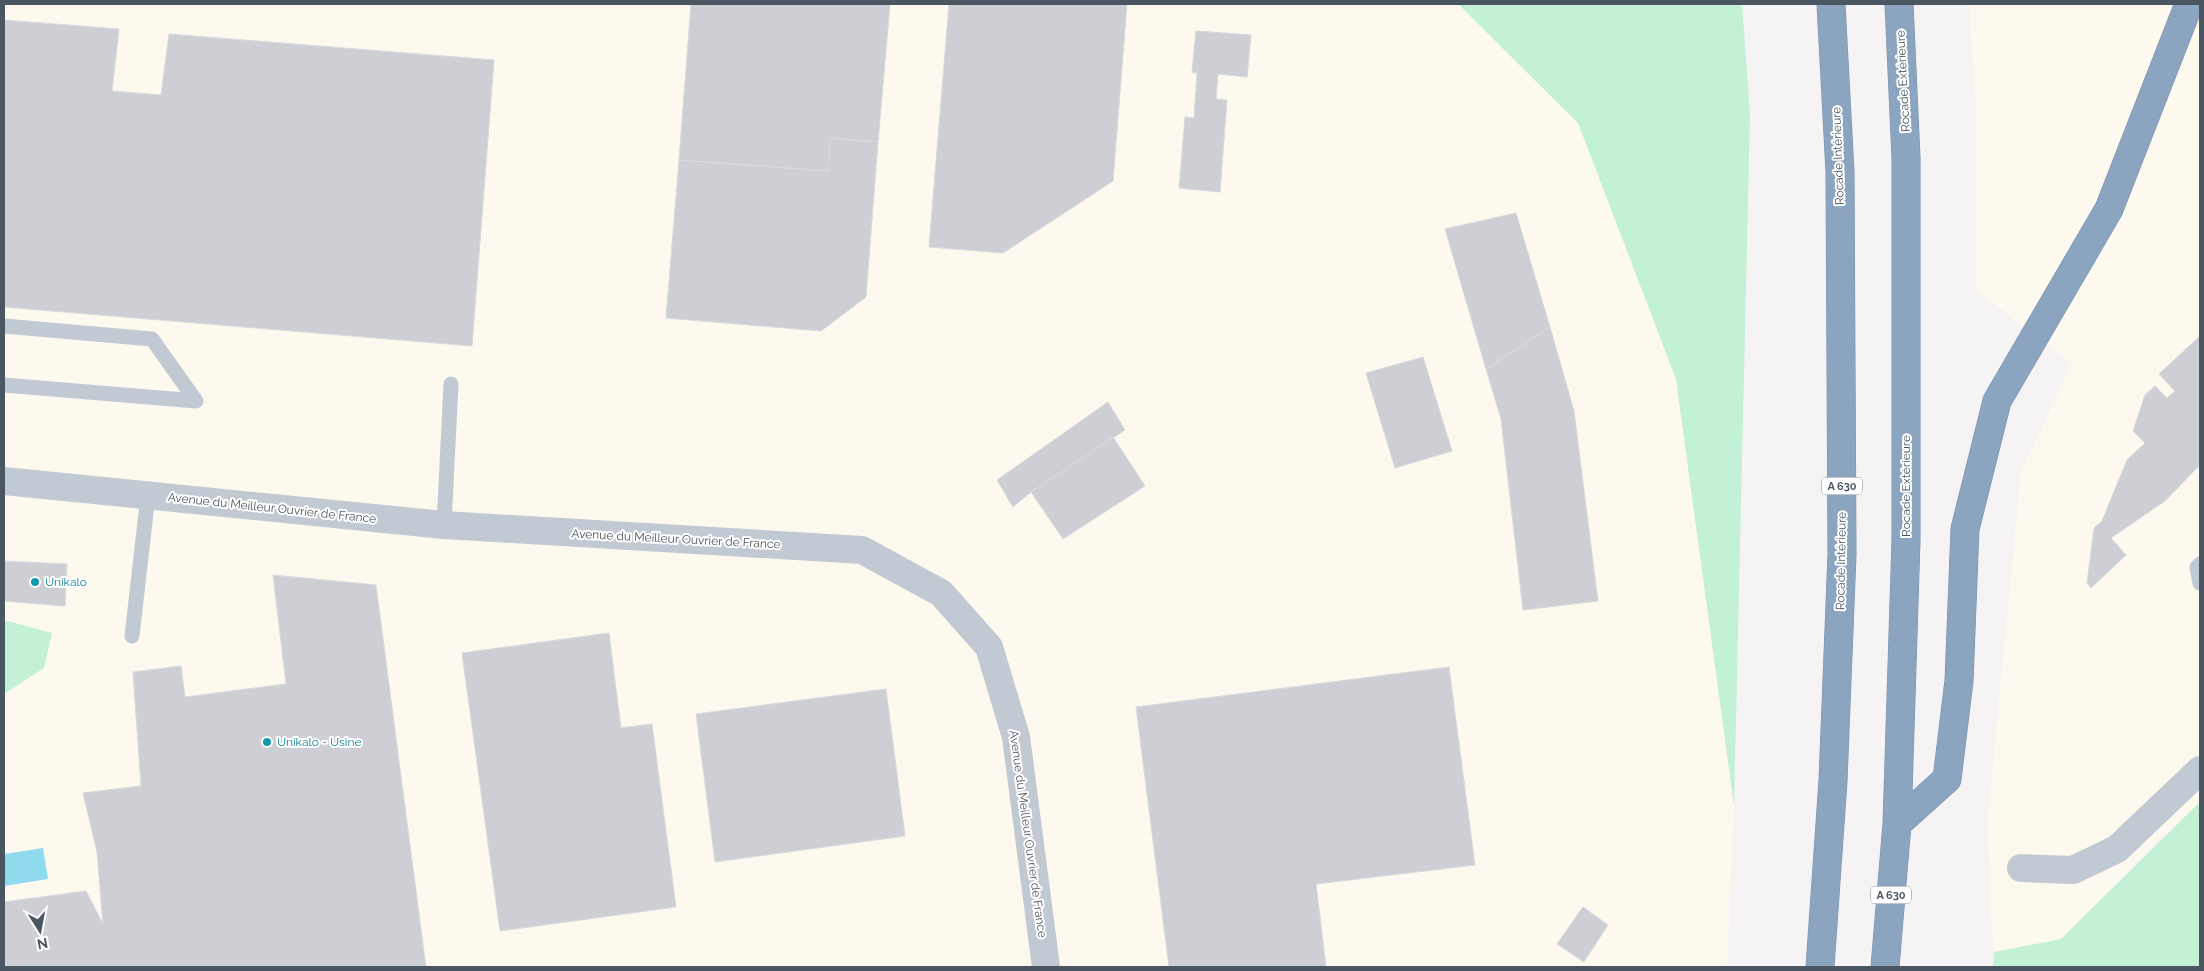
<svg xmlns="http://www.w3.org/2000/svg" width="2204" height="971" font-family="Raleway,sans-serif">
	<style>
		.commercial { fill: #fdf9ef }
		.green { fill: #c3f1d5 }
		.water { fill: #90daee }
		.building { fill: #cdcfd5; stroke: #d7d9de }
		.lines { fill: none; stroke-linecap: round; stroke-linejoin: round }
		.highway-casing { stroke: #7690ad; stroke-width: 29 }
		.lane { stroke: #c1cad2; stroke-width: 15 }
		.street { stroke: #c1cad2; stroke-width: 28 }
		.highway { stroke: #8ba5c1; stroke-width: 28 }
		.culture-dot { fill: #0f9aa8; stroke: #fff; stroke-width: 2 }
		.labels { text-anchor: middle; stroke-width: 4; stroke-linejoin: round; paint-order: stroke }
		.shield { fill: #fff; stroke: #808990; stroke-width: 1 }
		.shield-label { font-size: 11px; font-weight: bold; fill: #4a5661 }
		.street-label { font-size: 12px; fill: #4a5661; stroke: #fff }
		.culture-label { font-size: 12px; fill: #0d838f; stroke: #fff; text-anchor: start }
	</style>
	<rect width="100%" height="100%" fill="#f5f3f3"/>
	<path class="commercial" d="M4,4H1458L1578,123L1676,379L1734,806L1727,967H4Z
		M1969,4H2200V802L2156,843L2061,939L1994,952L1990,902L1988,817L2021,471L2072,364L1976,290V107Z"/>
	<path class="green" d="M1458,4H1742L1750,114L1734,806L1676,379L1578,123Z
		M4,620L52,633L44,668L4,694Z
		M2200,802V967H1993L1994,952L2061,939Z"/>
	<path class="water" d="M43,848L48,879L4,886V854Z"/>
	<path class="building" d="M691,4H890L878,142L830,138L828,171L679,160Z
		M949,4H1127L1113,181L1003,253L929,247Z
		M4,20L119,29L112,91L161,95L169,34L494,60L472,346L4,307Z
		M1196,31L1251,35L1247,77L1218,74L1216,99L1227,100L1220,192L1179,188L1185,117L1194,118L1197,73L1192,72Z
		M830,138L878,142L866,297L821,331L666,318L679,160L828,171Z
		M1516,213L1550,327L1486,369L1445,229Z
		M1550,327L1574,411L1598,601L1523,610L1501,419L1486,369Z
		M2200,336V465L2165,501L2111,538L2126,555L2091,588L2087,583L2094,528L2102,521L2127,460L2145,443L2133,431L2145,395L2155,386L2167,398L2175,391L2159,374Z
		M1423,357L1452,451L1395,468L1366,373Z
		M1108,402L1125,430L1031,492L1013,507L997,480Z
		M1113,437L1145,486L1063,539L1031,492Z
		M4,561L67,564L65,606L4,601Z
		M273,575L376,585L426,967H4V902L86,891L103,924L97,852L83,793L141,786L133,672L181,666L185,697L286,684Z
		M609,633L621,728L652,724L676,907L500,931L462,653Z
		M1449,667L1475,865L1316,884L1326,967H1169L1136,707Z
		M886,689L905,836L715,862L696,714Z
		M1583,907L1608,925L1584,962L1557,944Z"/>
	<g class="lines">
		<defs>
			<path id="highway" d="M1897,824L1947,779L1959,681L1965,529L1997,401L2109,209L2189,4
				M1820,967L1833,781L1842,554L1840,172L1831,4
				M1885,967L1897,824L1906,540V158L1899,4"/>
		</defs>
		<use href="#highway" class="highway-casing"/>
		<path class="lane" d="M4,326L152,339L196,401L4,385
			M444,525L451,384
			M2200,564L2197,567L2200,583
			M132,636L148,495"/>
		<path class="street" d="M4,481L444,525L862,550L941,593L989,647L1016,737L1046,967
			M2021,868L2073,870L2117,849L2200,770"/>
		<use href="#highway" class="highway"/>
	</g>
	<g class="culture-dot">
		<circle cx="35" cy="582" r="5"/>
		<circle cx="267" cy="742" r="5"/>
	</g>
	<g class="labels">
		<g class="shield">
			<rect x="1822" y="477.5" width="40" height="17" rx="4"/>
			<rect x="1871" y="886.5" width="40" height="17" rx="4"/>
		</g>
		<g class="shield-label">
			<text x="1842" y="490">A 630</text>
			<text x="1891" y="899">A 630</text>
		</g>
		<g class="street-label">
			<text transform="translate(1903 81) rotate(-93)" y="4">Rocade Extérieure</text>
			<text transform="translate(1838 156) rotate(-92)" y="4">Rocade Intérieure</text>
			<text transform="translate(1906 486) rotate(-90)" y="4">Rocade Extérieure</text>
			<text transform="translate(272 508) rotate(6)" y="4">Avenue du Meilleur Ouvrier de France</text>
			<text transform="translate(676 539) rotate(3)" y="4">Avenue du Meilleur Ouvrier de France</text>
			<text transform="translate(1841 561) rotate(-89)" y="4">Rocade Intérieure</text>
			<text transform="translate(1028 834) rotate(82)" y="4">Avenue du Meilleur Ouvrier de France</text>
		</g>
		<g class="culture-label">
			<text x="45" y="586">Unikalo</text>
			<text x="277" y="746">Unikalo - Usine</text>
		</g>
	</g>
	<rect width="2204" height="971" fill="none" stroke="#4a5661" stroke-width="10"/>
	<g transform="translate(40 931) rotate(169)" stroke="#ffffff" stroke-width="4" paint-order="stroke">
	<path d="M0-4L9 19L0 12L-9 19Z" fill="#4a5661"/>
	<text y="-8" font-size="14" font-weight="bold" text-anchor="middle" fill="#4a5661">N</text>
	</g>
</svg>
